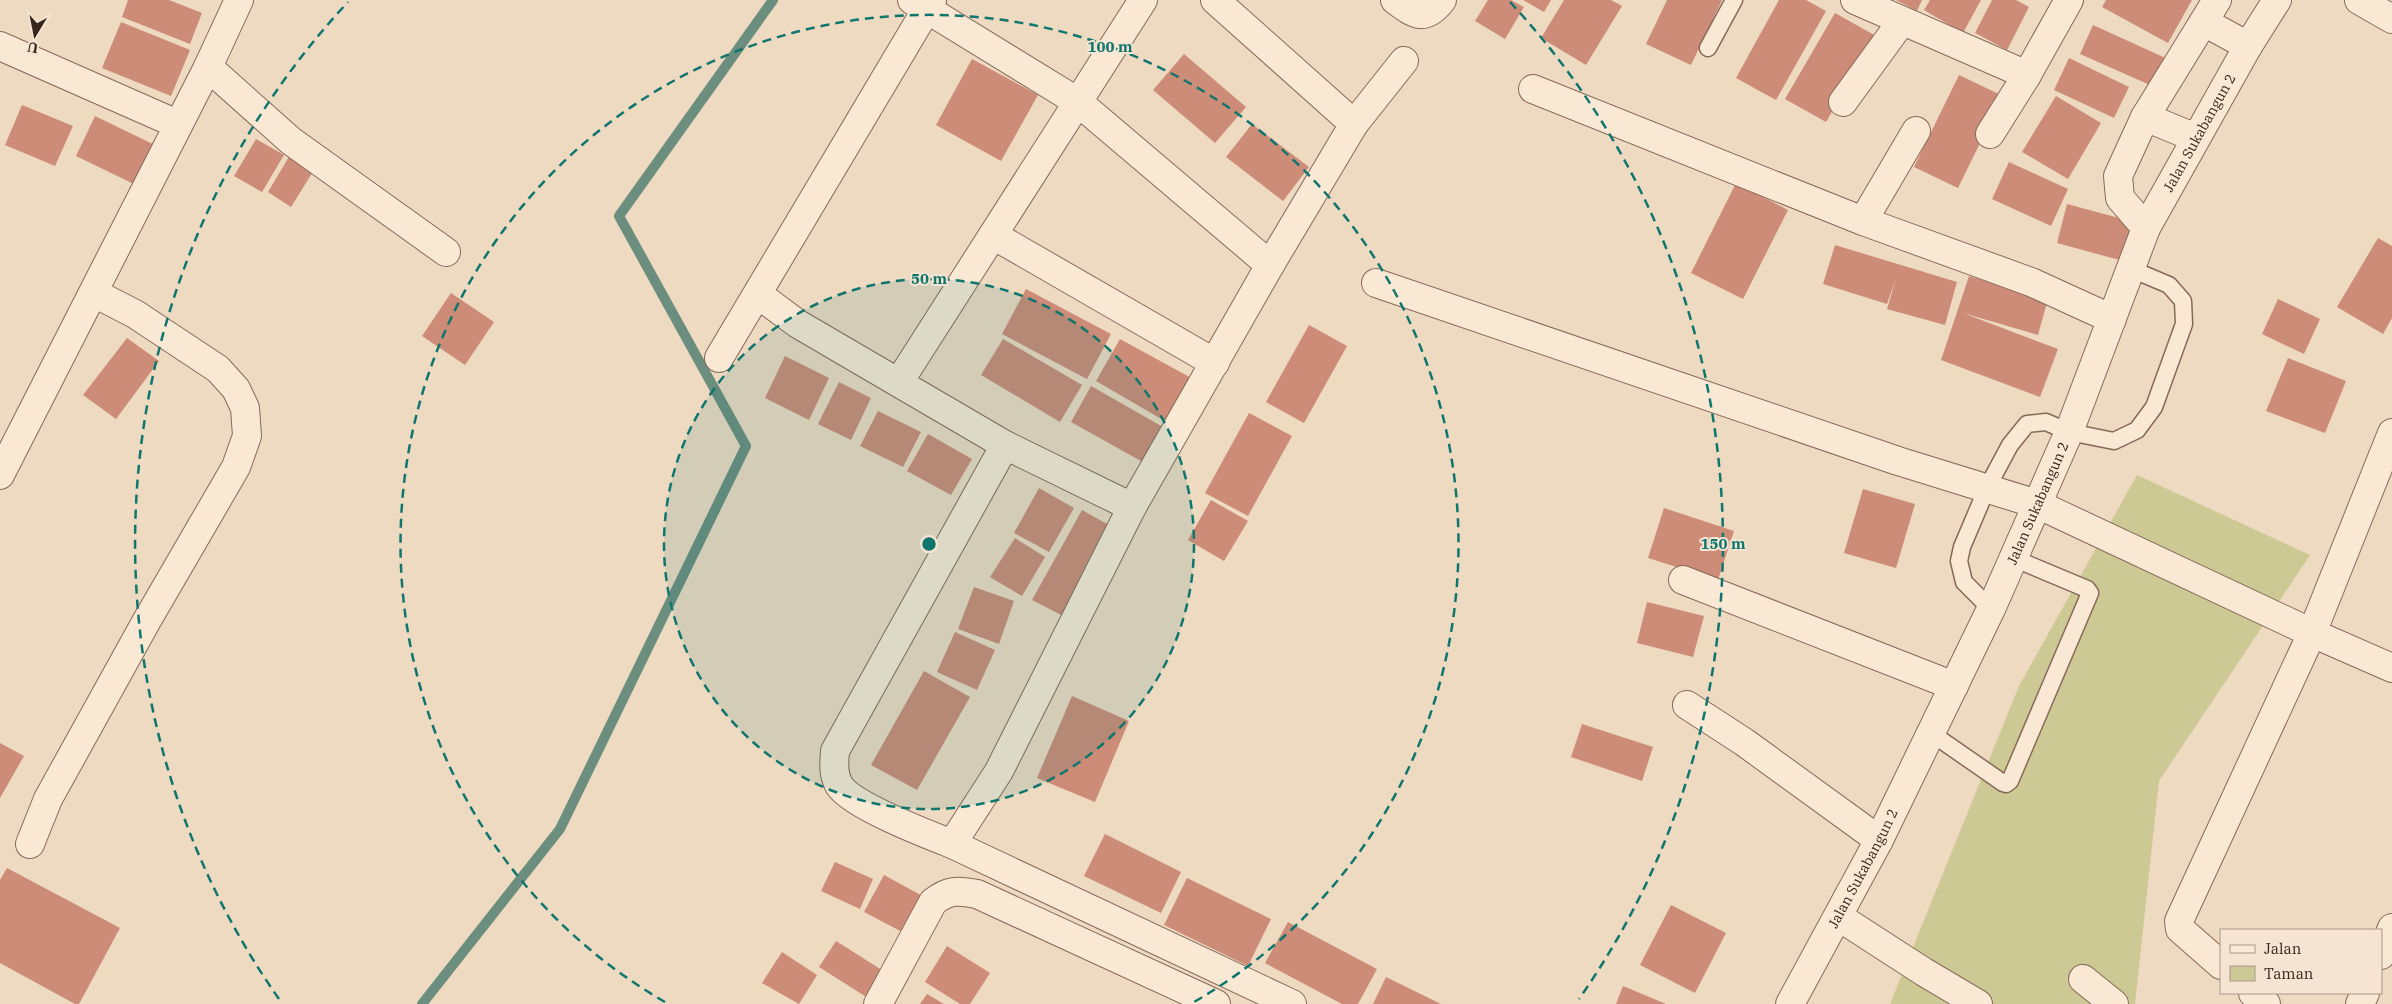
<svg xmlns="http://www.w3.org/2000/svg" width="2392" height="1004" font-family="'IBM Plex Serif',serif">
	<style>
		.green { fill: #ccc995 }
		.lines { fill: none; stroke-linecap: round; stroke-linejoin: round }
		.stream { stroke: #6b8e7f; stroke-width: 10 }
		.building { fill: #cc8c77 }
		.service-casing { stroke: #876959; stroke-width: 19 }
		.minor-casing { stroke: #876959; stroke-width: 30 }
		.service { stroke: #f9e8d4; stroke-width: 16 }
		.minor { stroke: #f9e8d4; stroke-width: 28 }
		.ring { fill: none; stroke: #0f766e; stroke-width: 2.5; stroke-dasharray: 9 6 }
		.labels { text-anchor: middle; stroke-width: 4; stroke-linejoin: round; paint-order: stroke }
		.street-label { font-size: 14px; fill: #37251d; stroke: #f5e4d1 }
		.centre { fill: #0f766e; stroke: #f5e4d1; stroke-width: 2.5 }
		.ring-label { font-size: 15px; text-anchor: middle; font-weight: bold; fill: #0f766e; stroke: #f5e4d1; stroke-width: 4; stroke-linejoin: round; paint-order: stroke }
	</style>
	<rect width="100%" height="100%" fill="#eed9c1"/>
	<path class="green" d="M2137,475L2310,555L2159,781L2135,1004H1890L2019,686Z"/>
	<g class="lines">
		<path class="stream" d="M422,1004L560,829L746,446L619,216L773,0"/>
	</g>
	<path class="building" d="M128,0H169L202,13L190,44L122,17Z
		M1488,0H1511L1524,7L1505,39L1475,21Z
		M1523,0H1551L1544,12Z
		M1564,0H1611L1622,6L1586,65L1541,38Z
		M1667,0H1722L1691,65L1646,44Z
		M1779,0H1806L1826,11L1776,100L1736,78Z
		M1896,0H1922L1917,11Z
		M1930,0H1981L1963,33L1924,10Z
		M1992,0H2016L2029,7L2007,50L1975,33Z
		M2106,0H2192L2168,43L2102,7Z
		M1835,13L1876,36L1826,122L1785,99Z
		M121,22L190,50L171,96L102,68Z
		M2093,25L2172,61L2159,89L2080,54Z
		M1184,54L1246,107L1215,143L1153,90Z
		M2069,58L2129,87L2114,118L2054,90Z
		M972,59L1038,95L1001,161L936,125Z
		M1959,75L2003,96L1958,188L1914,167Z
		M2056,96L2101,123L2068,179L2022,152Z
		M22,105L73,126L55,166L5,145Z
		M95,116L161,148L142,188L76,156Z
		M1252,124L1309,167L1283,201L1226,157Z
		M256,139L284,155L262,192L234,176Z
		M290,155L314,170L291,207L268,192Z
		M2009,162L2068,189L2051,226L1992,199Z
		M1736,183L1788,210L1743,299L1691,273Z
		M2067,204L2134,222L2123,261L2057,243Z
		M2378,238L2392,246V318L2383,334L2337,307Z
		M1835,245L1957,282L1945,325L1887,309L1896,279L1887,304L1823,284Z
		M1969,276L2048,299L2038,335L1963,313L2058,349L2040,397L1941,360Z
		M1026,289L1111,334L1087,379L1002,334Z
		M451,293L494,322L465,365L422,336Z
		M2278,299L2320,319L2304,354L2262,334Z
		M1309,325L1347,346L1304,423L1266,402Z
		M127,338L159,361L116,419L83,395Z
		M1003,339L1082,385L1060,422L981,375Z
		M1120,339L1195,380L1170,424L1096,381Z
		M785,356L829,378L809,420L765,398Z
		M2288,358L2346,381L2325,433L2266,411Z
		M839,382L871,398L851,440L818,424Z
		M1091,386L1170,431L1150,466L1071,422Z
		M878,411L921,432L903,467L860,446Z
		M1249,413L1292,436L1248,516L1205,493Z
		M928,434L972,459L951,495L907,471Z
		M1039,488L1074,508L1049,552L1014,533Z
		M1863,489L1915,504L1896,568L1844,553Z
		M1211,500L1248,521L1224,561L1188,540Z
		M1664,508L1734,531L1718,580L1648,558Z
		M1082,510L1116,529L1067,618L1032,600Z
		M1015,538L1045,557L1022,596L990,577Z
		M974,587L1014,601L999,644L958,629Z
		M1647,602L1704,616L1693,657L1637,643Z
		M955,632L995,650L977,690L937,672Z
		M924,671L970,697L917,790L871,765Z
		M1072,696L1129,721L1095,802L1037,778Z
		M1582,724L1653,747L1642,781L1571,757Z
		M0,743L24,756L0,798Z
		M1105,834L1181,872L1161,913L1084,876Z
		M835,862L873,879L860,909L821,891Z
		M7,868L120,928L79,1004H75L0,963V880Z
		M884,875L928,899L908,935L864,912Z
		M1187,878L1271,919L1248,966L1164,925Z
		M1671,905L1726,933L1695,993L1640,965Z
		M1288,922L1377,969L1358,1004H1342L1265,963Z
		M836,941L885,972L868,998L819,967Z
		M947,946L990,973L970,1004H960L925,982Z
		M782,952L817,975L799,1004L762,983Z
		M1386,977L1441,1004H1373Z
		M1623,986L1666,1004H1616Z
		M927,994L944,1004H920Z"/>
	<g class="lines">
		<defs>
			<path id="service" d="M1708,48L1734,0
				M1991,609L1964,582L1959,561L1962,547L1987,488L2010,445L2027,424L2046,422L2069,432L2114,441L2137,430L2154,407L2184,324L2183,301L2169,285L2131,269
				M1931,733L2003,783L2006,784L2010,781L2090,593L2087,589L2013,558"/>
			<g id="minor">
				<path d="M912,0L1078,102L1270,265"/>
				<path d="M1215,0L1354,124"/>
				<path d="M1395,0C1414,14 1424,23 1442,0"/>
				<path d="M1855,0L2027,75"/>
				<path d="M2359,0L2392,19"/>
				<path d="M2204,22L2248,46"/>
				<path d="M0,46L177,124"/>
				<path d="M208,67L291,141L446,252"/>
				<path d="M1533,89L1863,221L2031,282L2112,319"/>
				<path d="M1843,102L1902,21"/>
				<path d="M2145,117L2196,138"/>
				<path d="M1990,134L2027,75L2069,0"/>
				<path d="M1863,221L1916,131"/>
				<path d="M2146,228L2120,198L2118,176L2145,117L2217,0"/>
				<path d="M993,235L1215,363"/>
				<path d="M1376,283L1898,461L2037,504L2312,633L2392,668"/>
				<path d="M759,295L798,324L1005,445L1132,507"/>
				<path d="M719,358L932,0"/>
				<path d="M899,382L1143,0"/>
				<path d="M1005,445L835,751C834,764 833,774 839,785C851,805 929,835 952,844L1292,1004"/>
				<path d="M0,475L208,67L239,0"/>
				<path d="M1683,580L1954,686"/>
				<path d="M1687,705L1744,742L1879,840"/>
				<path d="M30,844L48,799L146,622L236,467L247,436L245,408L236,389L218,369L135,314L94,293"/>
				<path d="M952,844L999,771L1132,507L1270,265L1354,124L1404,61"/>
				<path d="M1839,917L1924,972L1978,1004"/>
				<path d="M2381,955L2392,928"/>
				<path d="M2221,965L2180,929L2179,921L2312,633L2392,433"/>
				<path d="M2083,979L2114,1004"/>
				<path d="M2253,993L2266,1004"/>
				<path d="M878,1004L933,902C948,890 958,890 977,894L1216,1004"/>
				<path id="s1" d="M1790,1004L1879,840L1991,609L2069,432L2146,228L2248,46L2277,0"/>
				<path d="M2360,1004L2365,993"/>
			</g>
		</defs>
		<use href="#service" class="service-casing"/>
		<use href="#minor" class="minor-casing"/>
		<use href="#service" class="service"/>
		<use href="#minor" class="minor"/>
	</g>
	<circle cx="929" cy="544" r="265" fill="#0f766e" fill-opacity=".12"/>
	<g class="ring">
		<circle cx="929" cy="544" r="265"/>
		<path d="M665 1002A529 529 0 1 1 1194 1002"/>
		<path d="M279 999A794 794 0 0 1 348 2M1510 2A794 794 0 0 1 1579 999"/>
	</g>
	<g class="labels">
		<g class="street-label">
			<text dy="5" stroke="none"><textPath href="#s1" startOffset="964">Jalan Sukabangun 2</textPath></text>
			<text dy="5" stroke="none"><textPath href="#s1" startOffset="559">Jalan Sukabangun 2</textPath></text>
			<text dy="5" stroke="none"><textPath href="#s1" startOffset="154">Jalan Sukabangun 2</textPath></text>
		</g>
	</g>
	<circle cx="929" cy="544" r="8" class="centre"/>
	<g class="ring-label">
		<text x="1110" y="52">100 m</text>
		<text x="929" y="284">50 m</text>
		<text x="1723" y="549">150 m</text>
	</g>
	<rect x="2220" y="929" width="162" height="65" fill="#f5e4d1" stroke="#a99889"/>
	<rect x="2230" y="945" width="25" height="8" fill="#f9e8d4" stroke="#a99889"/>
	<text x="2264" y="954" font-size="15" fill="#37251d">Jalan</text>
	<rect x="2230" y="966" width="25" height="15" fill="#ccc995" stroke="#a99889"/>
	<text x="2264" y="979" font-size="15" fill="#37251d">Taman</text>
	<g transform="translate(35 35) rotate(190)" stroke="#f5e4d1" stroke-width="4" paint-order="stroke">
	<path d="M0-4L9 19L0 12L-9 19Z" fill="#37251d"/>
	<text y="-8" font-size="14" font-weight="bold" text-anchor="middle" fill="#37251d">U</text>
	</g>
</svg>
